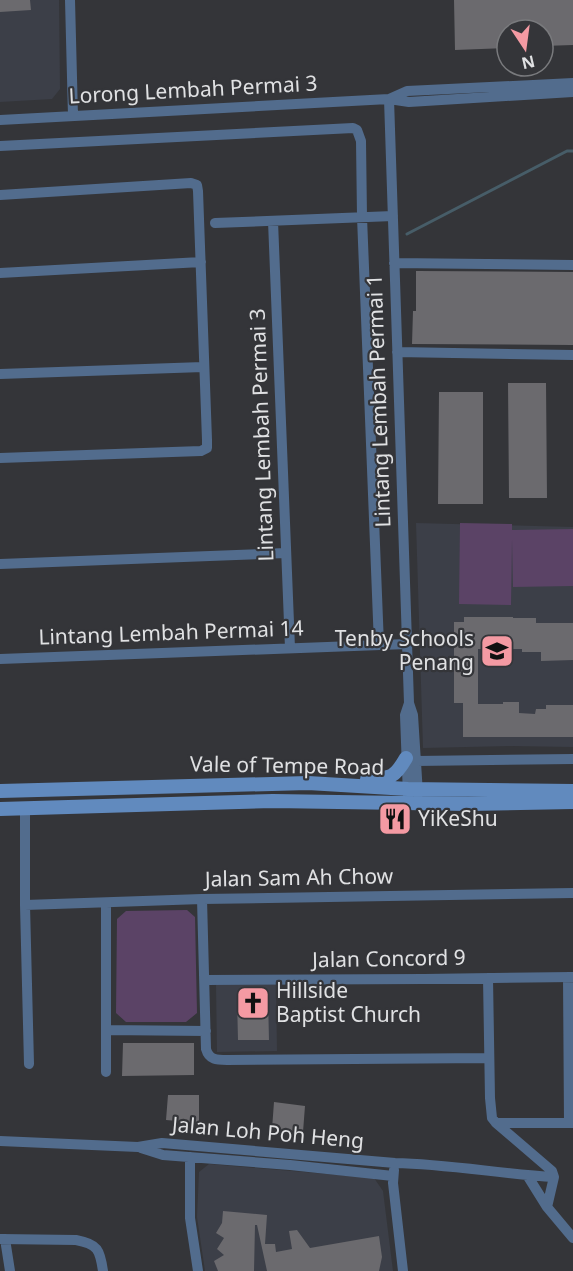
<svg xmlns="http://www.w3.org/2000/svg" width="573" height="1271" font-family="'Noto Sans',sans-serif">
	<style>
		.built { fill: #3c3f48 }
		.green { fill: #5b4366 }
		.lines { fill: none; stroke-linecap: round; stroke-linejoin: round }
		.stream { stroke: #475d68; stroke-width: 3 }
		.building { fill: #6b6a6e }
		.street { stroke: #526c8d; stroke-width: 10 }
		.secondary { stroke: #618abe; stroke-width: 14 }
		.labels { text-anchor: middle; stroke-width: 4.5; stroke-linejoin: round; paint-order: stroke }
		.street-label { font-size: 21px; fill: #e0e1e3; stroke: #343539 }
		.poi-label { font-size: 21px; fill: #e0e1e3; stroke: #343539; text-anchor: start }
	</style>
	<rect width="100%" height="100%" fill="#343539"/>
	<path class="built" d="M0,0H59L60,89L52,99L0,102Z
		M416,523L573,527V747L512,746L423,748Z
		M216,985H276L277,1051L217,1052Z
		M209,1164L374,1178L383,1191L393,1271H205L197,1217L199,1172Z"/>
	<path class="green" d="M460,523L512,524V530L573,529V586L513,587L512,539L511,605L459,604Z
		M187,910L195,917L197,1013L186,1022H126L116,1013L117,919L126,911Z"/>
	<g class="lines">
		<path class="stream" d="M407,234L567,151H573"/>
	</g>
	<path class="building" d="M0,0H30L31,10L0,12Z
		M454,0H573V45L543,46V30H507V48L455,50Z
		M416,271L573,272V345L412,344L413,311H416Z
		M508,383H546L547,498H509Z
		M439,392H483V504H438Z
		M464,617H513V618H536V623H573V660L541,661V652H522V649H478V704H503V702H519V713L535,714L536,709H546V705H573V737H463V703H454V622H464Z
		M237,998H268L269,1040H238Z
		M123,1043H194V1075L122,1076Z
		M168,1095H199V1123L166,1120Z
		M274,1102L305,1106L303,1132L272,1129Z
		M223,1211L267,1215L265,1244H275L276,1252L292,1249L289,1231L297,1230L310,1248L379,1236L382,1257L379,1271H267L257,1225H255L254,1271H218L214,1261L224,1255L217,1249L224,1238L216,1233L222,1223Z"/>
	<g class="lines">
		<path class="street" d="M70,0L73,116
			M389,99L409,703L405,715L408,796
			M389,99L407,91L573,83
			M0,120L389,99L409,102L573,92
			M0,146L353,128L357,130L361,141L362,217L379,645
			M0,195L191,183L197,185L198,191L207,440V448L201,451L0,458
			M273,221L290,648
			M215,223L393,216
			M394,263L573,265
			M0,273L201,262
			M397,352L573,355
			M0,374L203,367
			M0,564L286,553
			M0,659L407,644
			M409,703L413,715L418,794
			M416,761L573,759
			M25,808V905L29,1064
			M202,899L206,1049C209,1060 217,1060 227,1060L489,1058
			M106,903V1072
			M25,905L202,899L573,893
			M568,977L569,1123
			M488,978L490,1098L492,1118L496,1123
			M205,980L424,979L573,977
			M106,1030L206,1031
			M0,1141L138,1147L162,1143L395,1163C448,1164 501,1174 554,1177
			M141,1148L163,1155L290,1165L393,1176
			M190,1157V1218L198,1271
			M394,1170L393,1183L403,1271
			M527,1175L547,1207L573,1238
			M547,1207L554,1177L552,1171L496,1123H573
			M0,1239L76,1240C98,1244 100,1250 103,1271
			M5,1239L10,1271"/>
		<path class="secondary" d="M367,779C390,778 394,779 406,758
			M0,791L308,783L408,789L573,791
			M0,809L273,801L468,804L573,802"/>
	</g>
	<defs>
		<symbol id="school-square" viewBox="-11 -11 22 22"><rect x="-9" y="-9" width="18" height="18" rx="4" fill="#f49aa3" stroke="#343539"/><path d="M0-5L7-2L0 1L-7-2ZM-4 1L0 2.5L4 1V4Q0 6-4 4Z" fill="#111"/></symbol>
		<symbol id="restaurant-square" viewBox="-11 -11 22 22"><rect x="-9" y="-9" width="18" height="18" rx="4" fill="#f49aa3" stroke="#343539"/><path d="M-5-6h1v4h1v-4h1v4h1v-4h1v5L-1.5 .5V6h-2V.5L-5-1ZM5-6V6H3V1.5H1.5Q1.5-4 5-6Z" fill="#111"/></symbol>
		<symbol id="church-square" viewBox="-11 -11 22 22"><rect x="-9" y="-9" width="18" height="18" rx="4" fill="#f49aa3" stroke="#343539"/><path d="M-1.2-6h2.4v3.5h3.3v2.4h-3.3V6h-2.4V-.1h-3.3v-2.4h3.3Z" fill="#111"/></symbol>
	</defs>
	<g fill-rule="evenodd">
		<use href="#school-square" x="478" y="632" width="38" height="38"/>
		<use href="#restaurant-square" x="376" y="800" width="38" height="38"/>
		<use href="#church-square" x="234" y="984" width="38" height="38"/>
	</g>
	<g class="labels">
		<g class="street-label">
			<text transform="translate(193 90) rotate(-3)" y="7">Lorong Lembah Permai 3</text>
			<text transform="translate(379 401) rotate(-92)" y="7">Lintang Lembah Permai 1</text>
			<text transform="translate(262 435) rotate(-92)" y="7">Lintang Lembah Permai 3</text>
			<text transform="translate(171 633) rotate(-2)" y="7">Lintang Lembah Permai 14</text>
			<text transform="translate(287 766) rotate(1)" y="7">Vale of Tempe Road</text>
			<text transform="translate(299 878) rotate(-1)" y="7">Jalan Sam Ah Chow</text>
			<text transform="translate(389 959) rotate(-1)" y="7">Jalan Concord 9</text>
			<text transform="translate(268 1133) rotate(5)" y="7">Jalan Loh Poh Heng</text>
		</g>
		<g class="poi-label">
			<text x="474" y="646" text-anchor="end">Tenby Schools<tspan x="474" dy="24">Penang</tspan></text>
			<text x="418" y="826">YiKeShu</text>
			<text x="276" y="998">Hillside<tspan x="276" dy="24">Baptist Church</tspan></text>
		</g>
	</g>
	<g transform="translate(525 48) rotate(167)"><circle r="28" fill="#343539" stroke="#797a7d" stroke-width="1.5"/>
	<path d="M0-4.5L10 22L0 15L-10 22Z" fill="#f49aa3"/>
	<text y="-9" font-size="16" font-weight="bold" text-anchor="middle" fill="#e0e1e3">N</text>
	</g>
</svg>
